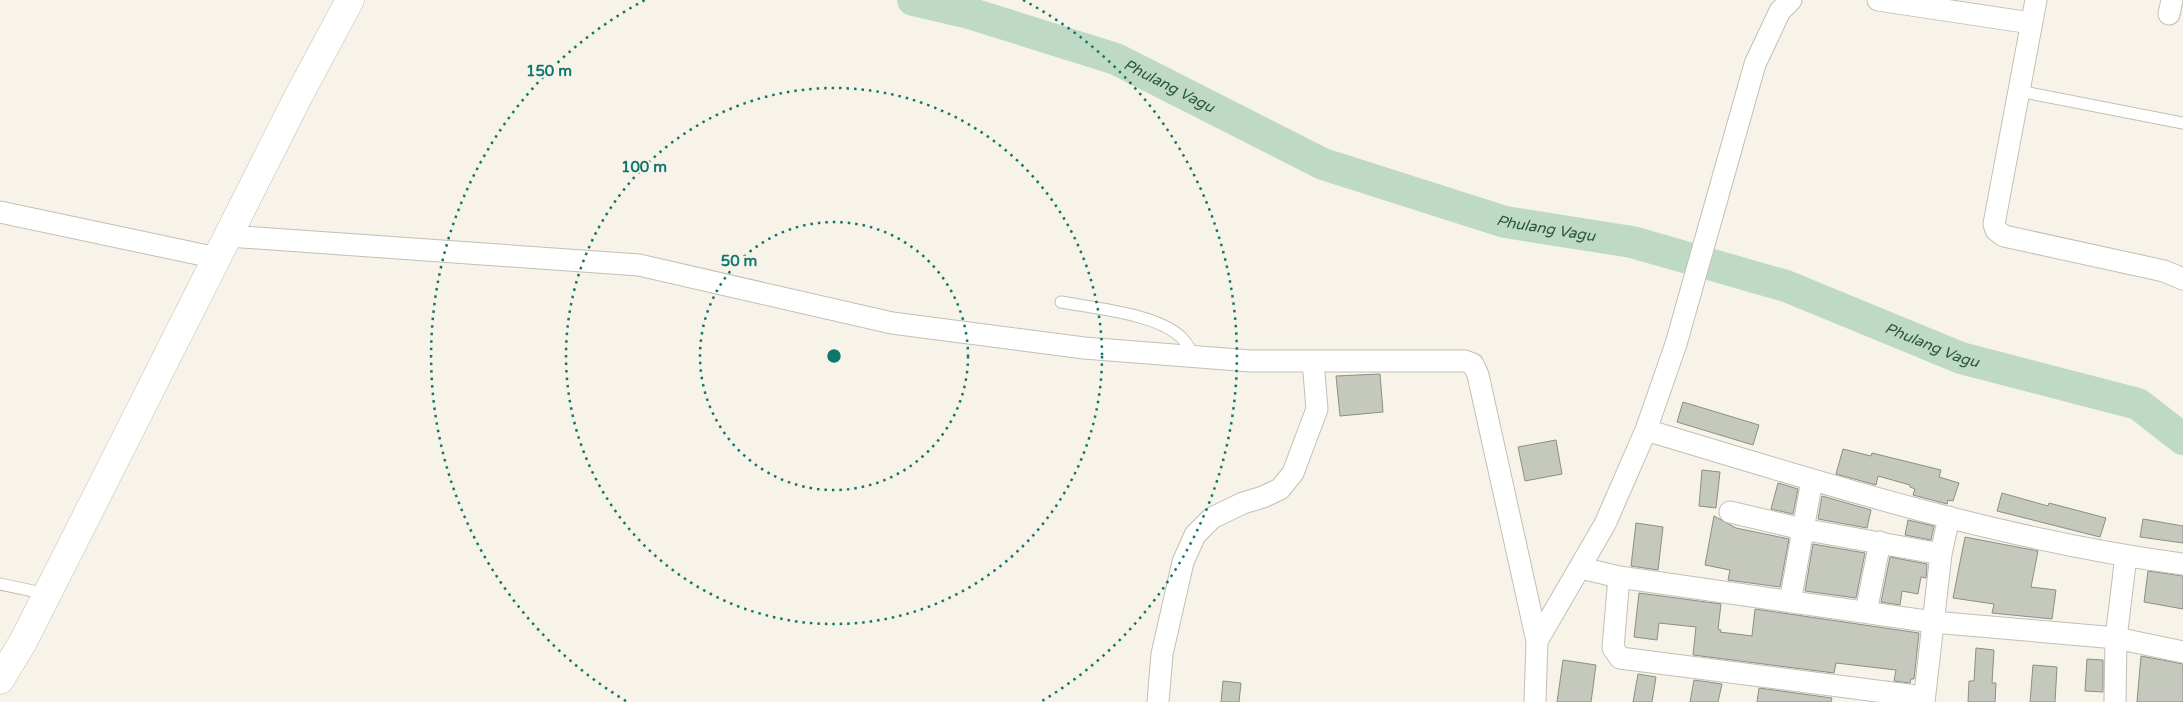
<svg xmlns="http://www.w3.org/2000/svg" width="2183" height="702" font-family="'Varela Round',sans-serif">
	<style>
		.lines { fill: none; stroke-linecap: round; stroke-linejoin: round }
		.river { stroke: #bedac5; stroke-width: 32 }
		.building { fill: #c4c8bd; stroke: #8c8f84 }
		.service-casing { stroke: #c3bfb4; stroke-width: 13 }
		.minor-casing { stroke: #c3bfb4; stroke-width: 23 }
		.tertiary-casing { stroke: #c3bfb4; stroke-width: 29 }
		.service { stroke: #fff; stroke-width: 11 }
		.minor { stroke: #fff; stroke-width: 21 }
		.tertiary { stroke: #fff; stroke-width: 28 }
		.ring { fill: none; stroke: #0f766e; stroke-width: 2.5; stroke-dasharray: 2.5 5 }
		.labels { text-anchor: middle; stroke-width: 4.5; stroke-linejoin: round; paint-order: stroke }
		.water-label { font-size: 15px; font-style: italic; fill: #295638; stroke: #f8f3e8 }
		.centre { fill: #0f766e; stroke: #f8f3e8; stroke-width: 2.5 }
		.ring-label { font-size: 15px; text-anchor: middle; font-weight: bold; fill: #0f766e; stroke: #f8f3e8; stroke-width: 4.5; stroke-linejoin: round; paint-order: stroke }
	</style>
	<rect width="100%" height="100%" fill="#f8f3e8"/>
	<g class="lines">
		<path class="river" id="s1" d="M913,0L969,13L1116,59L1323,164L1505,222L1632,242L1786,286L1961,358L2138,404L2183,439"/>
	</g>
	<path class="building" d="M1380,374L1383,412L1340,416L1336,376Z
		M1683,402L1759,425L1753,445L1677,422Z
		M1556,440L1562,474L1525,481L1518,447Z
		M1843,449L1871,456L1872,453L1941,470L1939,477L1959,483L1953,501L1948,500L1947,504L1913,495L1915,489L1910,487V485L1878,476L1876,485L1836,474Z
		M1702,470L1720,472L1716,508L1699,506Z
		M1778,483L1798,489L1793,514L1771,509Z
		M2002,493L2048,506L2049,503L2106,518L2100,537L1997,511Z
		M1822,496L1871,510L1867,528L1818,519Z
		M1714,516L1736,528L1789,539L1780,587L1728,580L1730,570L1705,565Z
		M2143,519L2183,526V543L2140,537Z
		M1908,520L1934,526L1931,540L1905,535Z
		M1636,523L1663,527L1658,570L1631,566Z
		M1965,537L2038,551L2031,587L2056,590L2052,619L1992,613L1994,604L1953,598Z
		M1813,544L1865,553L1856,598L1805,591Z
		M1890,557L1927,564L1926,578L1921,577L1918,594L1902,591L1900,605L1881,602Z
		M2148,571L2183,576V609L2144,602Z
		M1639,593L1721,604L1718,629L1721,630L1720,632L1752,636L1755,609L1919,633L1914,679H1911L1910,683L1894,681L1896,670L1836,663L1834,673L1693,655L1696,627L1659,623L1657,640L1634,637Z
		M1976,648L1994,650L1992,683H1996L1995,702H1968L1969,681H1974Z
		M2141,656L2183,664V702H2137Z
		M2087,659L2103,660V692L2085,691Z
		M1563,660L1596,665L1591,702H1557Z
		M2033,665L2057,667L2055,702H2030Z
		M1638,674L1656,677L1652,702H1633Z
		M1694,680L1722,684L1718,702H1690Z
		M1223,681L1241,683L1239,702H1221Z
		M1759,688L1832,698L1831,702H1757Z"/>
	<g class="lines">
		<defs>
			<path id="service" d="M2019,91L2183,123
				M1061,302C1094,308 1158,314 1182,338C1187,343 1191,351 1195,357
				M0,584L47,594"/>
			<path id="minor" d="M1878,0L2031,23
				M2036,0L1994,224L1996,230L2004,236L2164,271L2183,279
				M2169,14L2172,0
				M0,212L217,258
				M228,236L639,265L892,323L1084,348L1251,361H1465L1473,364L1478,375L1537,641
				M1646,430C1822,483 2000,540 2183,564
				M1730,512L1802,529L1941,554
				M1581,568L1619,577L1933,622L2116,638L2183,652
				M1619,577L1613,648L1620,658L1924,697
				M1790,602L1812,480
				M1866,612L1880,542
				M1158,702L1162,654L1183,562L1195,535L1212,518L1243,503L1263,497L1280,489L1293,473L1317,409L1313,361
				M1535,702L1537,641L1605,524L1646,430L1676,344L1755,64L1780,11L1791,0
				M1924,702L1941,554L1949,517
				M2115,702L2116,638L2126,556"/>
			<path id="tertiary" d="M0,680L23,642L298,97L350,0"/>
		</defs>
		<use href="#service" class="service-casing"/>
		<use href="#minor" class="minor-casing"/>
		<use href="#tertiary" class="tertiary-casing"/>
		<use href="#service" class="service"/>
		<use href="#minor" class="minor"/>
		<use href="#tertiary" class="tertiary"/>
	</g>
	<g class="ring">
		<circle cx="834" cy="356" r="134"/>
		<circle cx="834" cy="356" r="268"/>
		<path d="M626 701A403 403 0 0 1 645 0M1023 0A403 403 0 0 1 1042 701"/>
	</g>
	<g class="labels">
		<g class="water-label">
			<text dy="5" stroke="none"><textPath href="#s1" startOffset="271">Phulang Vagu</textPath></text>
			<text dy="5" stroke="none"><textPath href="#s1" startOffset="676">Phulang Vagu</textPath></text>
			<text dy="5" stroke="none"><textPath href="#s1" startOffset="1081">Phulang Vagu</textPath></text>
		</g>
	</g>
	<circle cx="834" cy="356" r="8" class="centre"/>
	<g class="ring-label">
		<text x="549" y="76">150 m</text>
		<text x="644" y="172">100 m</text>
		<text x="739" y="266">50 m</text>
	</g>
</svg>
